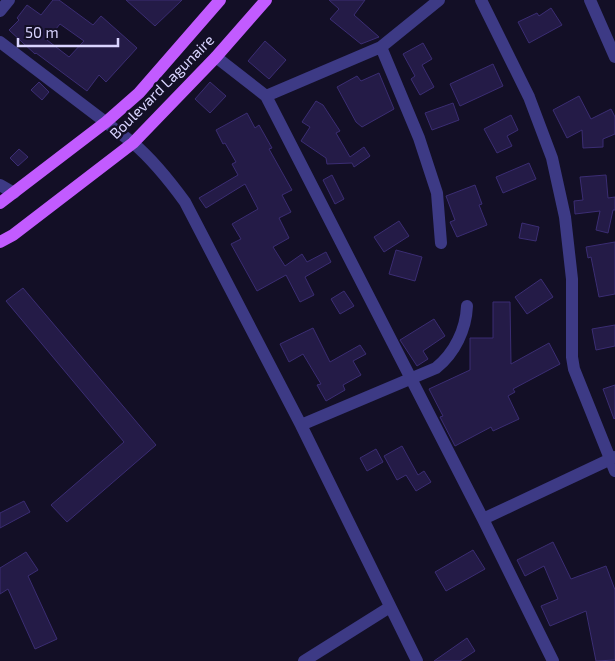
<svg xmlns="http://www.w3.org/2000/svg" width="615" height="661" font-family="'Exo 2',sans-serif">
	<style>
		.building { fill: #241b47; stroke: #3b2d73; fill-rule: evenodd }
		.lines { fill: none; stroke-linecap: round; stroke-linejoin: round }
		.minor { stroke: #3d3a85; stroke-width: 12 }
		.major { stroke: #c25bff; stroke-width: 12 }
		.labels { text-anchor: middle; stroke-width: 5; stroke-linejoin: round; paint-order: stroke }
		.street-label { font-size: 15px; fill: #d9d4ff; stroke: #130f26 }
	</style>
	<rect width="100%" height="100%" fill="#130f26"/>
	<path class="building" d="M53,0H59L93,25L101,16L137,48L106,82L99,75L87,91L36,53L35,54L9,30L19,20L17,18L27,5L41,15ZM60,24L84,41L69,57L47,40Z
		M126,0H182L155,26Z
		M329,0H365L354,15L379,37L361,44L330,19L339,9Z
		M551,8L562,25L529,43L518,22L537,13L539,16Z
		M265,41L286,60L269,79L248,61Z
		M423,43L432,59L422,65L434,87L420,95L411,79L415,76L403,54Z
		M493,64L503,86L460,106L450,84Z
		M379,73L394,109L362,127L356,122L337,87L357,76L361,81Z
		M39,82L49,92L42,100L31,90Z
		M210,82L226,96L210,113L195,99Z
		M579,96L591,119L611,109L615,117V134L603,139V147L583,148L582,130L567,138L553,110Z
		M316,101L323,105L340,131L336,133L350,157L364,147L370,156L354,167L352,163L327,164L326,158L301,141L310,127L302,122Z
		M453,103L459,120L432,130L425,113Z
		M247,113L255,128L259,125L272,148L269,149L292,190L282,195L291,212L279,218L289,238L273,247L285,266L302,254L307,262L326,252L331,262L305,277L314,295L300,302L286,275L257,291L231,244L241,239L232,224L258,209L245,184L206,208L199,198L238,175L232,164L236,162L225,143L223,144L216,130Z
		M511,115L518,130L507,136L512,146L497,153L484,129Z
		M19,149L28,157L18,166L10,158Z
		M529,163L536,179L503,193L496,177Z
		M332,175L344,199L335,204L323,180Z
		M606,175L608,198L615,197V210H613L608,233L596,230L600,211L575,214L574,201L583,200L580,177Z
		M475,185L482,204L479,205L487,225L457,237L450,222L455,220L446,196Z
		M399,221L409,236L384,252L374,237Z
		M522,223L539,227L536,241L519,238Z
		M615,242V294L599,297L591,257L588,258L586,247Z
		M396,250L422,257L415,281L389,274Z
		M541,279L553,297L527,314L515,297Z
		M23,288L156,445L67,522L51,505L124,442L6,301Z
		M344,291L354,306L340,314L331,299Z
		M493,302H510L511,364L549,343L560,364L513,389L515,392L508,396L519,419L493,431L491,427L455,446L440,417L443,416L429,389L470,370V338H493Z
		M434,319L445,336L423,351L428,359L417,366L400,340Z
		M615,325V346L596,350L592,329Z
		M313,328L330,362L360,345L366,354L353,361L361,375L343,385L345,390L326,401L317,385L321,384L303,354L289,362L280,344Z
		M615,385V418L614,419L603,389Z
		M402,446L418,475L424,471L431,482L416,491L406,475L397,480L384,456Z
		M376,449L383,462L367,471L360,458Z
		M24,501L30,512L0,528V513Z
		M553,542L571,579L606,566L615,590V660L596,661L586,611L550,626L541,606L558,599L544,566L525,576L517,560Z
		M473,550L485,569L446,591L435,572Z
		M26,552L38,570L28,576L57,639L35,649L8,589L0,594V568Z
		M467,638L475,651L460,661H434Z"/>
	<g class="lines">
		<path class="minor" d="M481,0L529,97L552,158L565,217L572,279V357L574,369L615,471
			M590,0L615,57
			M0,11L9,0
			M0,42L133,143C153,160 169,180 185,202L301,425L417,661
			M381,47L419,138L437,193L441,243
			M216,57L266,96L483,519L553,661
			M266,96L381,47L439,0
			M0,185L14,193
			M301,425L436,368C455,353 466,329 467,306
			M483,519L615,457
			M304,661L390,607"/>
		<path class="major" d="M0,203L106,122L139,93L220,0
			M0,242L13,235L133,143L216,57L266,0"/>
	</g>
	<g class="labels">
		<g class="street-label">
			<text transform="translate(162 87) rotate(-45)" y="5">Boulevard Lagunaire</text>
		</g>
	</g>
	<path d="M18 38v8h100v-8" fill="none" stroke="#d9d4ff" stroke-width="2.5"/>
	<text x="25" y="38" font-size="15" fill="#d9d4ff" stroke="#130f26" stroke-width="4" paint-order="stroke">50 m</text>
</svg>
